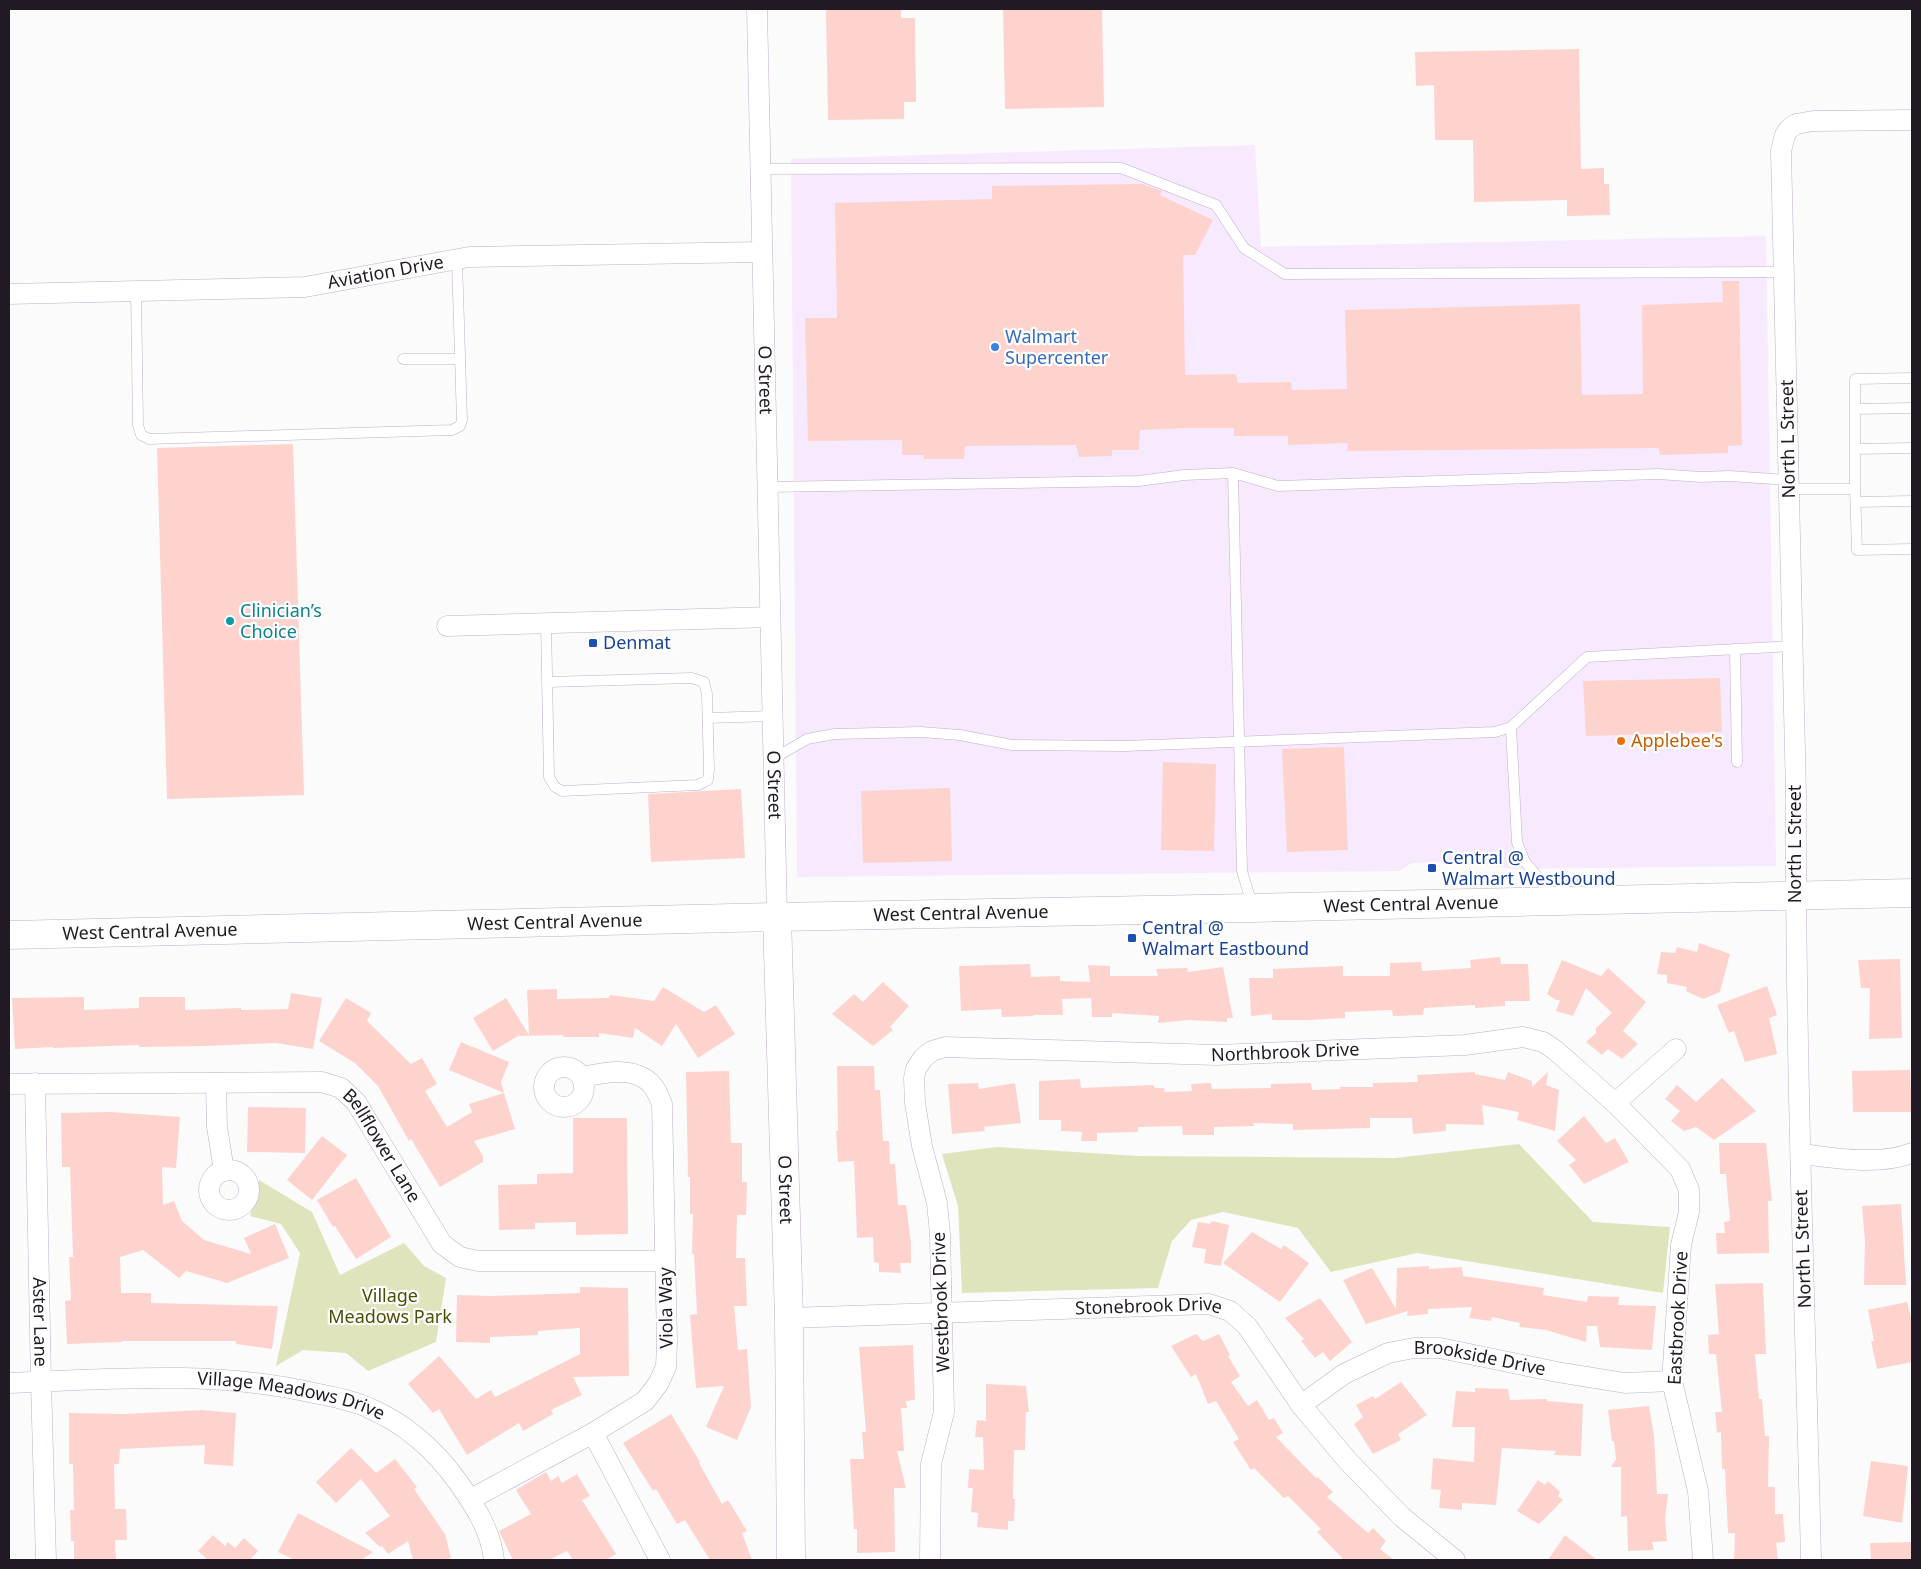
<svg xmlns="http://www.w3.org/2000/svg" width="1921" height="1569" font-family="'Noto Sans',sans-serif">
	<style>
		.built { fill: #f7e9fe }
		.green { fill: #e0e4bd }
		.building { fill: #fed3cd }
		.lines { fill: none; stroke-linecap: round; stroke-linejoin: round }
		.lane-casing { stroke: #c0aeca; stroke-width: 11 }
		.street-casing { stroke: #c0aeca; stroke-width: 21 }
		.secondary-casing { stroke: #c0aeca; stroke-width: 29 }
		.primary-casing { stroke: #c0aeca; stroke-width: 29 }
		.lane { stroke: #fff; stroke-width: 10 }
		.street { stroke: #fff; stroke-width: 20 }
		.secondary { stroke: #fff; stroke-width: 28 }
		.primary { stroke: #fff; stroke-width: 28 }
		.shop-dot { fill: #3f7fe0; stroke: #fff; stroke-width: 2 }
		.culture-dot { fill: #0f9aa8; stroke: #fff; stroke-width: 2 }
		.transit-dot { fill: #1a4fb4; stroke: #fff; stroke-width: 2 }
		.food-dot { fill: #e8710a; stroke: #fff; stroke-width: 2 }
		.labels { text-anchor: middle; stroke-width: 4.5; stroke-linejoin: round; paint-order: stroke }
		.street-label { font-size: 18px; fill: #211a24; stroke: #fff }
		.shop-label { font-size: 18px; fill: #366cbe; stroke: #fff; text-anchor: start }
		.culture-label { font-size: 18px; fill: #0d838f; stroke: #fff; text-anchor: start }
		.transit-label { font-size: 18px; fill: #164399; stroke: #fff; text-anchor: start }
		.food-label { font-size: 18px; fill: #c56008; stroke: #fff; text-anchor: start }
		.park-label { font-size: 18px; fill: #4c4f02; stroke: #fff }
	</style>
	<rect width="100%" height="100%" fill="#fbfbfb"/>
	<path class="built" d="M1255,145L1261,247L1766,236L1776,866L1513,869L1465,862L1412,863L1399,871L797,877L791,159Z"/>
	<path class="green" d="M1519,1144L1593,1222L1670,1227L1663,1293L1417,1253L1331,1272L1298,1228L1223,1212L1191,1220L1172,1241L1158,1288L962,1293L958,1206L942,1154L997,1147L1138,1156L1395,1158Z
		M259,1180L312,1212L340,1275L404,1243L424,1266L446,1278L436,1342L368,1371L346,1353L303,1350L276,1366L300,1253L281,1224L250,1216Z"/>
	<path class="building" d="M826,9H901V18H915L916,102H904V119L828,120Z
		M1003,9H1102L1104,107L1005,109Z
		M1579,49L1581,169L1604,168V184H1609L1610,215L1567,216V200L1474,202L1473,140H1435L1434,85L1416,86L1415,52Z
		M1142,184L1162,191L1160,195L1213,220L1195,255H1183L1185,375L1236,374L1238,383L1291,382L1292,390L1347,389L1345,310L1580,304L1582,395L1643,394L1642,305L1723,302L1722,281H1739L1742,445L1728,446V453L1660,455L1659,448L1347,451L1348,443L1288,445V436H1234V428H1186L1140,430L1139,450H1112V456L1079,457L1076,445L965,446L964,459H924L923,455H902V440L808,441L805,318H837L835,203L992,199V186Z
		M293,444L304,795L167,799L157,448Z
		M1720,678L1722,732L1586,736L1583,681Z
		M1344,747L1348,850L1287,852L1282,749Z
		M1163,762L1216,764L1214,851L1161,850Z
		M950,788L952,861L863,863L861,791Z
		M741,789L745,858L651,862L648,794Z
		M1699,943L1730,954L1720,992L1703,999L1686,991L1687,987L1667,983V975L1657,974L1661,952L1675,953L1677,947L1697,952Z
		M1500,957L1501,964H1528L1530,1001H1505V1006L1475,1008V1005L1424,1008L1423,1015L1393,1016L1392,1010L1345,1012V1018L1309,1020H1272V1014L1251,1016L1249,978H1273V969L1343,966V976H1390V963L1421,962L1422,971L1471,968L1470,960Z
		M1900,959L1902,1038L1869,1039L1870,988H1861L1858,960Z
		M1562,960L1601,976L1608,968L1646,1002L1623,1031L1638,1044L1622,1059L1608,1049L1602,1055L1586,1042L1596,1033V1028L1612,1013L1586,988L1573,1016L1556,1011L1560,1000H1556L1547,994Z
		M1030,964L1031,977L1060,976V981L1090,982L1088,965L1110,966V976H1158L1156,969L1187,968L1188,972L1223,967L1233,1018H1227V1022L1189,1020L1158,1023L1159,1016L1112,1013V1017H1092L1091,998L1062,999L1063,1015H1033V1016L1002,1017L1001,1009L961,1011L959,966Z
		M883,982L909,1006L890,1027L893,1030L873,1046L832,1014L854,994L863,1002Z
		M1767,986L1777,1015L1769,1018L1777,1054L1745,1062L1734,1031L1729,1033L1717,1005Z
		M663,987L704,1012L716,1005L735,1034L698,1058L676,1024L662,1046L635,1028L633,1038L599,1033V1037H563V1035L518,1036L493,1051L473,1018L506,998L529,1035L527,990L557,989V999L609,998L610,995L654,1001Z
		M291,993L322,998L313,1049L276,1043L207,1046L139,1047V1045L53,1048V1047L15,1049L12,998L84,997V1010L139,1008V997H185V1010L241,1008V1010L288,1009Z
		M346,998L371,1013L367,1021L411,1064L422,1058L437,1084L425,1091L447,1127L472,1112L469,1104L504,1093L515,1129L474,1141L483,1156V1162L440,1187L411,1139L409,1141L378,1086L355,1063L319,1041Z
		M461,1042L509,1062L501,1082L504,1093L449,1070Z
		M837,1066H874L875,1090H880L883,1141H889L890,1164H895L898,1205H906L911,1243V1263H900L901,1273L879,1272V1263L874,1262L873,1237L857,1238L854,1161L838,1162L836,1131H838Z
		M1910,1070L1912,1112H1853L1852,1071Z
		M729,1071L731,1143H742V1182H747L746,1215H737L736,1258H745L747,1306H734L738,1350L747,1349L751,1407L737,1440L706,1427L724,1386L696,1388L690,1315L697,1314L694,1254H692L693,1214H690V1177H688L686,1072Z
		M1475,1072V1074L1505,1080L1508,1072L1532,1081V1087L1548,1072L1546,1085L1559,1090L1555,1131L1517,1120L1519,1112L1482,1105L1484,1125L1446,1124V1131L1413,1134L1412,1118H1370V1128L1293,1130V1124L1253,1123L1254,1126L1214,1127V1135H1183L1182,1126L1138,1127V1132L1097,1133V1141H1081L1082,1132L1061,1131V1120H1039V1081L1080,1079L1081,1088L1153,1085L1155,1088H1164L1165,1092L1192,1091L1191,1084L1211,1083L1212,1089L1271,1088V1084L1311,1083L1312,1090L1340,1089V1087H1373V1083L1418,1082L1417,1075Z
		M1722,1078L1756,1111L1714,1140L1696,1127L1684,1131L1671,1121L1680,1111L1665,1099L1677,1085L1696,1102Z
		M978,1083L979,1089L1015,1083L1021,1123L984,1127L985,1131L952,1134L948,1084Z
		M248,1107L306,1108L305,1153L247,1152Z
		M111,1112L180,1117L176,1168L162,1167L163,1205L174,1201L182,1221L204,1240L251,1254L244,1238L275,1224L289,1258L227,1283L186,1271L179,1278L143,1250L120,1257L121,1293H151V1303L278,1306L272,1349L236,1344V1341H122V1342L67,1344L65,1301L71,1300L69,1257H73L70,1167H62L61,1113Z
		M1584,1116L1606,1143L1615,1138L1629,1162L1584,1184L1569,1165L1576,1160L1557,1141Z
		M573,1118H627L628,1234L576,1235V1222L535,1223V1229L499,1230L498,1185L537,1184V1174L573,1173Z
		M322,1136L347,1155L312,1200L287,1180Z
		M1719,1143H1766L1772,1201H1768L1769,1253L1717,1254L1716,1233H1725L1724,1222L1730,1221L1726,1174H1720Z
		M356,1178L391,1237L356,1259L335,1226L333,1227L317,1200Z
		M1901,1204L1906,1285H1864L1865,1241L1862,1206Z
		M1212,1221L1229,1225L1221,1266L1204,1263L1206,1249L1192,1247L1198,1222L1210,1224Z
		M1252,1232L1281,1249L1284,1245L1309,1263L1280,1302L1223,1263Z
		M1429,1266V1269L1462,1267L1463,1276L1544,1288L1543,1295L1587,1302L1588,1296L1619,1297L1618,1305L1656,1306L1652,1350L1600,1347L1597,1326H1587L1586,1342L1546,1330L1519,1327L1520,1323L1492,1317L1491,1321L1469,1318L1472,1307L1428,1309V1314L1407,1316L1408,1311L1366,1324L1343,1280L1372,1268L1396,1309L1397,1268Z
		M1763,1283L1766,1354H1755L1759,1399H1762L1765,1436H1769L1768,1487H1775V1514H1783L1785,1542L1776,1543L1778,1560H1734L1735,1533H1728L1725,1469H1722L1721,1432L1717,1433L1715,1412H1722L1716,1354H1709L1708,1335L1719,1334L1715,1284Z
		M580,1287L628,1288L629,1376L573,1377L582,1395L551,1410L553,1414L523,1431L519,1423L467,1455L439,1409L433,1413L408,1384L439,1356L476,1399L491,1390L495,1397L580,1354V1328L538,1331V1335L490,1337V1343L456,1342L457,1295L491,1296L580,1293Z
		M1320,1298L1352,1342L1330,1361L1323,1352L1315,1358L1301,1341L1304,1339L1285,1318Z
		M1907,1302L1912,1321V1362L1877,1369L1871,1341H1874L1868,1310Z
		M1196,1334L1203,1341L1219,1334L1230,1355L1228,1356L1240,1376L1231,1382L1248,1406L1257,1400L1269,1420L1274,1418L1283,1433L1276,1437L1316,1478L1318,1477L1333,1492L1327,1497L1368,1533L1373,1528L1386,1541L1380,1549L1394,1560H1344L1317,1532L1321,1529L1288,1496L1284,1498L1254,1468L1251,1470L1233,1442L1239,1439L1216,1401L1208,1404L1196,1374L1191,1377L1171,1346Z
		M913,1345L915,1400L906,1401L907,1408H901L904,1451H897L906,1488H894L895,1552L857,1553V1529H854L850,1459H864L862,1432H866L859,1347Z
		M1401,1382L1427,1415L1398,1434L1401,1440L1373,1454L1354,1424L1363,1417L1356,1405L1373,1396L1375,1399Z
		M986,1384L1026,1386L1029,1412H1026L1025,1450H1014L1013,1499H1015L1014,1521H1008V1530L977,1527L978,1513L971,1512L973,1488H968L969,1469L984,1470L983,1437H975L977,1420L986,1421Z
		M1475,1388L1508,1389L1510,1400L1547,1399V1401L1583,1404L1581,1456L1554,1455L1556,1451L1502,1448L1496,1505L1462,1503V1510L1439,1508L1441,1490L1431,1489L1433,1458L1474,1462L1475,1427H1452L1456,1391L1475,1392Z
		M1649,1406L1654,1436L1657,1494H1668L1665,1518L1667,1541L1652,1542L1654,1550L1628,1551L1627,1516L1621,1517V1467H1611L1616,1459L1614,1441H1612L1608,1410Z
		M202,1410L236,1413L233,1466L204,1464L205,1445L120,1449L119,1464H114L115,1509H126L127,1540H115L116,1560H74V1541H71L70,1510H74L73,1464H69V1413L125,1414Z
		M671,1414L700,1462L699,1463L722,1504L728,1500L747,1531L742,1533L752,1560H710L685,1520L677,1524L656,1489L653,1491L623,1443Z
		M351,1448L376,1473L395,1459L417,1487L414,1489L445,1534L451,1558L443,1560H413L408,1541L388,1554L382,1546L380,1547L365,1533L390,1516L361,1479L336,1503L316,1482Z
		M1871,1461L1908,1466L1902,1523L1863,1516Z
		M546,1472L551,1481L558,1476L562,1483L577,1474L590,1496L582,1500L616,1554L606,1560H573L567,1551L549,1560H513L499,1531L531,1514L516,1490Z
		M1538,1480L1545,1485L1548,1481L1560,1492L1558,1496L1563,1500L1539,1524L1517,1511Z
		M298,1513L346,1538L373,1552L361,1560H295L278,1552Z
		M213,1535L225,1546L228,1542L235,1548L244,1538L258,1551L250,1560H208L198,1551Z
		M1565,1535L1597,1560H1548Z
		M1911,1542L1912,1560H1871L1870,1543Z"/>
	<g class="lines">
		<defs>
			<path id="lane" d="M760,169L1121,168L1216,205L1244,248L1285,274L1784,272
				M136,291L138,425L141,435L149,439L452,430L460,426L462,420L457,260
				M403,359H460
				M1912,378L1855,379V489L1857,550L1912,549
				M1855,409L1912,408
				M1855,449L1912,448
				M1233,473L1242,871L1253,908
				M767,487L1139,481L1184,475L1233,473L1278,486L1658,474L1701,477L1729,476L1789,480
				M1789,489H1855
				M1856,502L1912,501
				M546,623L549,777L555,787L562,791L698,785L708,780L709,770L707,694L704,682L692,678L547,682
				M1735,649L1737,762
				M708,718L772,716
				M773,759L807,739L835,734L921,732L960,735L1012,745L1124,746L1495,732L1511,727
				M1555,897L1525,862L1517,842L1511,727L1587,657L1792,646"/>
			<g id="street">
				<path id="s1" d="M757,9L777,917"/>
				<path id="s2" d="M9,294L305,287L469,257L762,252"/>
				<path d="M447,626L769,617"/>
				<circle cx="564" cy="1087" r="20"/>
				<path id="s3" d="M35,1083L41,1382L46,1560"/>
				<path d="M216,1083L217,1127L224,1171"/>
				<path id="s4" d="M9,1084L322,1082L341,1088L356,1102L442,1244L460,1257L478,1261H665"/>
				<path d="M1615,1103L1676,1049"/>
				<path d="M1801,1154C1838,1158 1877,1166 1912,1153"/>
				<circle cx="229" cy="1190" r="20"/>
				<path id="s5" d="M789,1318L1209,1304L1230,1311L1247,1326L1301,1405L1347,1460L1402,1517L1455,1560"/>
				<path id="s6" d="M9,1383C110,1379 214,1370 314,1393C333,1397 352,1400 369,1408C406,1424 435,1450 458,1482C475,1506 491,1531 494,1560"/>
				<path id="s7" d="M1301,1405L1344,1374L1388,1353L1414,1348H1440L1557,1372L1625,1383L1672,1381"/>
				<path d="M593,1433L660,1560"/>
				<path d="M471,1499L593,1433L645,1401L658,1384L666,1367L667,1342L662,1104C660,1099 658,1094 655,1089C640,1065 606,1072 582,1077"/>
				<path id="s8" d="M930,1560L931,1464L944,1412L940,1234L937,1203L922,1146L915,1103L914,1078L916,1069L923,1058L932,1051L945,1047L1217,1055L1465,1045L1523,1037L1543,1042L1555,1050L1615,1103L1680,1169L1689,1190V1212L1681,1245L1672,1381L1698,1491L1703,1560"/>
				<path d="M1811,1560C1805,1305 1795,1050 1796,795L1781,151L1785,135L1789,129L1796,124L1813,121L1912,120"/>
			</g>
			<g id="secondary">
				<path id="s9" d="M9,935L777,917L789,1318L791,1560"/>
			</g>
			<g id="primary">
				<path id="s10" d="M777,917L1253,908L1912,893"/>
			</g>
		</defs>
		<use href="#lane" class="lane-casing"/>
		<use href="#street" class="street-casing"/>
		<use href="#secondary" class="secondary-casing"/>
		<use href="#primary" class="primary-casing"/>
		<use href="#lane" class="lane"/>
		<use href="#street" class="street"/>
		<use href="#secondary" class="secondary"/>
		<use href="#primary" class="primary"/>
	</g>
	<circle class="shop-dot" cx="995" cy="347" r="5"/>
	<circle class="culture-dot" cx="230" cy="621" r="5"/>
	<g class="transit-dot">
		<rect x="588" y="638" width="10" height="10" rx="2.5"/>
		<rect x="1427" y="863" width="10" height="10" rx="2.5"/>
		<rect x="1127" y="933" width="10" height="10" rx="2.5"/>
	</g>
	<circle class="food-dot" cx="1621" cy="741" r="5"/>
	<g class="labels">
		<g class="street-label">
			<text dy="6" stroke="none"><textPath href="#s2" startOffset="378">Aviation Drive</textPath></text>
			<text dy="6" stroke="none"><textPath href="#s1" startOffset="371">O Street</textPath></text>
			<text transform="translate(1788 439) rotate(-91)" y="6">North L Street</text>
			<text dy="6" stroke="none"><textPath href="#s1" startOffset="776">O Street</textPath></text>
			<text transform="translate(1795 844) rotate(-90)" y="6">North L Street</text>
			<text dy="6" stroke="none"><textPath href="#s10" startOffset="634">West Central Avenue</textPath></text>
			<text dy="6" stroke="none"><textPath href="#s10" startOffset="184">West Central Avenue</textPath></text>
			<text dy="6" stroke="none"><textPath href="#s9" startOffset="546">West Central Avenue</textPath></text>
			<text dy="6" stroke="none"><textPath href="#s9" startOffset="141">West Central Avenue</textPath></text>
			<text dy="6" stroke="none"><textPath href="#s8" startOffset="874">Northbrook Drive</textPath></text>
			<text dy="6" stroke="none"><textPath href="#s4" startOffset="404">Bellflower Lane</textPath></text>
			<text dy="6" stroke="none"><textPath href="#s9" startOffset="1041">O Street</textPath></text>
			<text transform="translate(1803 1249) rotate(-92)" y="6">North L Street</text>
			<text transform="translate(941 1302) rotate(-92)" y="6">Westbrook Drive</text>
			<text transform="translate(666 1308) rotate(-91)" y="6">Viola Way</text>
			<text dy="6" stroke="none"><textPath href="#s5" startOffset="360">Stonebrook Drive</textPath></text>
			<text transform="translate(1678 1318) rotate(-87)" y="6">Eastbrook Drive</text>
			<text dy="6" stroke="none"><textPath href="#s3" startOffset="239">Aster Lane</textPath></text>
			<text dy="6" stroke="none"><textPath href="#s7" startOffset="195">Brookside Drive</textPath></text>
			<text dy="6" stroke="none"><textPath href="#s6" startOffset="284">Village Meadows Drive</textPath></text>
		</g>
		<g class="shop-label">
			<text x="1005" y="343">Walmart<tspan x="1005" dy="21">Supercenter</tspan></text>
		</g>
		<g class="culture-label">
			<text x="240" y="617">Clinician’s<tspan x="240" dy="21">Choice</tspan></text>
		</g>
		<g class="transit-label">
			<text x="603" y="649">Denmat</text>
			<text x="1442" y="864">Central @<tspan x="1442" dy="21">Walmart Westbound</tspan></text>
			<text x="1142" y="934">Central @<tspan x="1142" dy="21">Walmart Eastbound</tspan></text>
		</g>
		<g class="food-label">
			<text x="1631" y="747">Applebee's</text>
		</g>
		<g class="park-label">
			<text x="390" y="1302">Village<tspan x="390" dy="21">Meadows Park</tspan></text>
		</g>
	</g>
	<rect width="1921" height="1569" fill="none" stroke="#211a24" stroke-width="20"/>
</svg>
